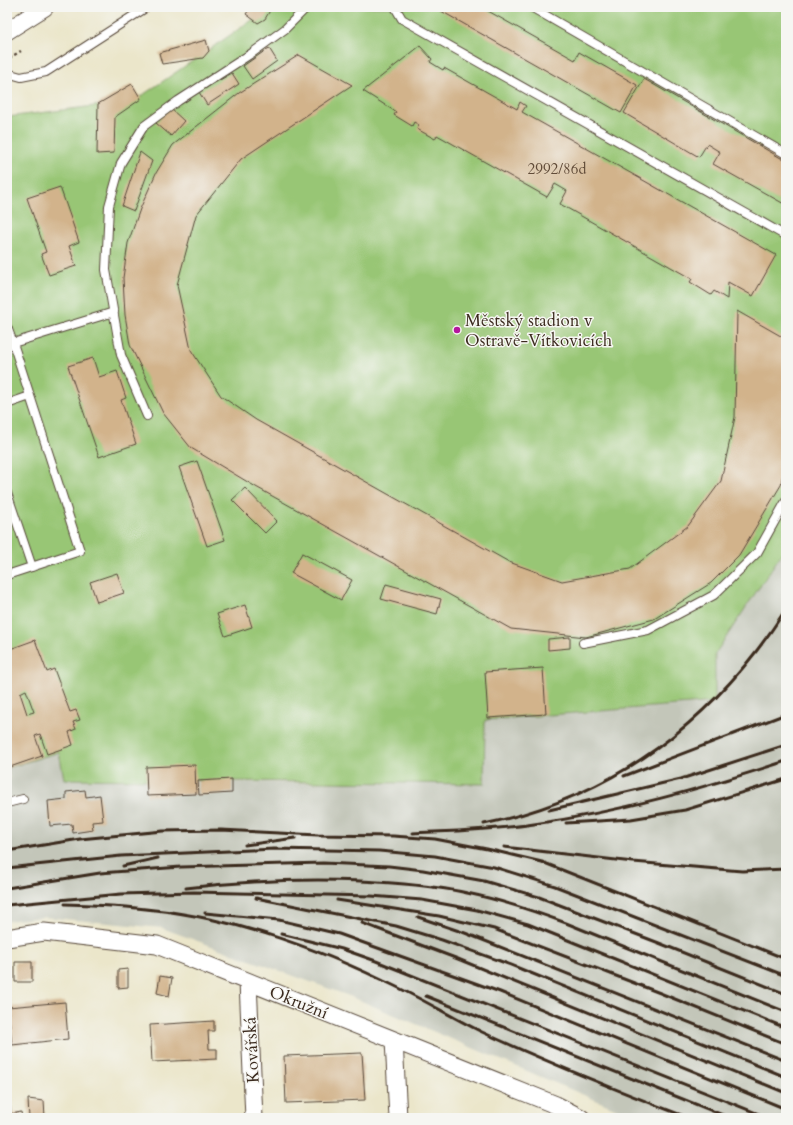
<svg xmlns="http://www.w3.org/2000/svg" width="793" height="1125" font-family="Cardo,serif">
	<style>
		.industrial { fill: #c3c6b9 }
		.green { fill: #98c674; stroke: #6a7849 }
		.building { fill: #d2b38b; fill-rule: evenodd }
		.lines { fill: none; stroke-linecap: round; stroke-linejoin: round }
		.lane-casing { stroke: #554638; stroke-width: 10 }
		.street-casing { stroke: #554638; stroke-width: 19 }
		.path { stroke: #554638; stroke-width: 2.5; stroke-dasharray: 3 3; stroke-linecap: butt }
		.lane { stroke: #fff; stroke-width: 8 }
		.street { stroke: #fff; stroke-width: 17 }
		.rail { stroke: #3b2a1e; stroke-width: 3 }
		.poi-dot { fill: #b5179e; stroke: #f6f6f2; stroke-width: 1.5 }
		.labels { text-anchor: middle; stroke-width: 3; stroke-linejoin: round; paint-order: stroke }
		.number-label { font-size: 15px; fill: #614c39 }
		.poi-label { font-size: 17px; fill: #3b2a1e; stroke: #f6f6f2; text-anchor: start }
		.street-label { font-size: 17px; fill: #3b2a1e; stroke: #f6f6f2 }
	</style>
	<rect width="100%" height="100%" fill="#f6f6f2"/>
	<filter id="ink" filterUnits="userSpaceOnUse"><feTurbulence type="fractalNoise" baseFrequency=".025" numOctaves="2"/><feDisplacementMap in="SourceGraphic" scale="8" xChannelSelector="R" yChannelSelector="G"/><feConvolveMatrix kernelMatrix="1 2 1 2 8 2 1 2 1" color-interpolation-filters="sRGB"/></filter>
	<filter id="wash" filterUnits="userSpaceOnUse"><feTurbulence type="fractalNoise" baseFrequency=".012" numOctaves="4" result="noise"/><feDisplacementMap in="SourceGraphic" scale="16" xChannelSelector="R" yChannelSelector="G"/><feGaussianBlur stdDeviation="0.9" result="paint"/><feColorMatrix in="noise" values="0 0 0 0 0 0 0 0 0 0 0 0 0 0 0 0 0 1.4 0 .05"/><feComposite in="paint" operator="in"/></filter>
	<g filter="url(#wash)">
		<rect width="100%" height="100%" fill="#ebe6ca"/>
		<path class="industrial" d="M786,547V1118H638L352,997L162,928L44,917L7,921V781L10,780L7,768L59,752L65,779L236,782L484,784L485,720L715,702V654Z"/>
		<path class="green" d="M271,7H786V547L715,654V702L485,720L484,784L64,779L59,752L7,768V117L134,101Z"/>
		<g id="blocks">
			<path class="building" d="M251,7H272L265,19L258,23L246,14Z
				M434,7H481L575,60L579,52L637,85L621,113Z
				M206,40L209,51L203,58L162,64L159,53Z
				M420,46L432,59L430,62L443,70L444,68L517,109L520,102L526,106L522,112L776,255L753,296L728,282L727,299L714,291L711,295L690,282L692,279L560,204L567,191L555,184L547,197L437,135L435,139L417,129L419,125L414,122L412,126L394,115L396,112L363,91Z
				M269,48L277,61L252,79L243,66Z
				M299,55L352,85L241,159L196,215L177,285L191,350L221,396L256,420L509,562L562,581L630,569L688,526L721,481L735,417L737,311L786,339V453L781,485L739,555L711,583L654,619L586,637L511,629L256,487L191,448L163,413L130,345L125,315L123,278L128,243L140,209L156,173L173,145L239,93Z
				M232,73L239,84L207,105L199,92Z
				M644,79L786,161V205L713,164L720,152L707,144L699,157L624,113Z
				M132,84L141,99L115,117L114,153L97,154L98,104Z
				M170,108L184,121L171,136L156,123Z
				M140,152L152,161L134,211L122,206Z
				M60,187L79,242L69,246L76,266L49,275L41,254L46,252L27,198Z
				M93,358L99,377L117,371L126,398L121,400L136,444L99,457L68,366Z
				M197,461L225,540L207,546L179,467Z
				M245,488L277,521L265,533L232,500Z
				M302,553L352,580L341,600L291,573Z
				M117,573L124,593L97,602L90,582Z
				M386,584L441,599L437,614L381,599Z
				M245,605L252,627L225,636L217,614Z
				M570,637V648L548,650V639Z
				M35,640L47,672L54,669L70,712L76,710L80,720L73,722L76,729L69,732L73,745L47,754L40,734L35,736L42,756L7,768V641L10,649ZM26,690L34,712L27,714L20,693Z
				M543,668L546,714L488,718L485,672Z
				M195,765L196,794L147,796L146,767Z
				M232,779V793L199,795L198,781Z
				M85,790L86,797L100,795L103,821L92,822L93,830L73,833L72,824L50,826L48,801L66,799V792Z
				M15,962H32V982H15Z
				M128,969V987L118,988V970Z
				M160,976L172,978L169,996L157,993Z
				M65,1002L68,1039L12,1045L8,1007Z
				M214,1021V1031H208L209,1049H217V1059L152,1062L150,1025Z
				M362,1053L365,1100L286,1103L284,1056Z
				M7,1098H10L11,1114L21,1112L22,1118H7Z
				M28,1099L44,1101L45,1118H29Z"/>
		</g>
	</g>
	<g filter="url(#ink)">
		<use href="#blocks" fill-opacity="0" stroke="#554638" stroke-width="1"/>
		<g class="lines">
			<defs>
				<path id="lane" d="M395,7L402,19L786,236
					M531,7L786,154
					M7,73L21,77L46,72L147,7
					M7,327L13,343
					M7,404L30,396
					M147,416L121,355L106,270L109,206L121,163L144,126L178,101L252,53L285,29L307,7
					M7,493L32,567
					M7,575L80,551L13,343L114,312
					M583,643L648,630L714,595L757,553L786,501
					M7,803L23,799"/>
				<path id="street" d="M7,31L45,7
					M7,938L44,932L157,945L556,1105L581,1118
					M248,982L254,1118
					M394,1040L398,1118"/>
			</defs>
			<use href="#lane" class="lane-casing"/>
			<use href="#street" class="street-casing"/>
			<path class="path" d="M9,58L21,51"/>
			<use href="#lane" class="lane"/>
			<use href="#street" class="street"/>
			<path class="rail" d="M624,776L786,714
				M549,810L681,779L786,745
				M566,823L631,819L685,810L786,779
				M484,824C615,797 715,720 786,609
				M413,833C453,831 494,830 534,824C620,812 703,788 786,761
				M245,845L295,838
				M504,847L633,862L742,871L786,869
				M7,851L80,839L163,831L221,830L318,835L393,836L435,839L487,849L542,862L786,959
				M123,866L158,858
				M7,868L121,856L274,849L379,851L435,856L494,867L555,886L786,976
				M7,888L100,873L181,867L323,863L389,866L423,870L484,881L539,897L659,943L786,994
				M186,888C255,880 323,877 392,883C417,885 442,887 467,893C501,900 534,911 566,923L786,1012
				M256,898L396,926L442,940L511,965L786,1077
				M337,900L439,916L494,929L660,993L786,1044
				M65,904C114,905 166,909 214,920C273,933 330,955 384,981C418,996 449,1016 482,1032C549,1063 619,1091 689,1118
				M7,905L121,894L194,892L371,896L422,900L477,910L528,924L786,1028
				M205,913L279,920L339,934L500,992L786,1109
				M418,917L465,933L786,1061
				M362,923L458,959L786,1093
				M281,934L342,949L376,961L769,1118
				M426,996L730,1118"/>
		</g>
	</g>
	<circle class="poi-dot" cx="457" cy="330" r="4"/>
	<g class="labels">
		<g class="number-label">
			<text x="557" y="174">2992/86d</text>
		</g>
		<g class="poi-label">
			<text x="465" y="326">Městský stadion v<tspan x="465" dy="20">Ostravě-Vítkovicích</tspan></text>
		</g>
		<g class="street-label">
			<text transform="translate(299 1002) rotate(22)" y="6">Okružní</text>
			<text transform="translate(251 1050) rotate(-93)" y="6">Kovářská</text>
		</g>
	</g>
	<rect width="793" height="1125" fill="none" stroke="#f6f6f2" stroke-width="24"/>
</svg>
